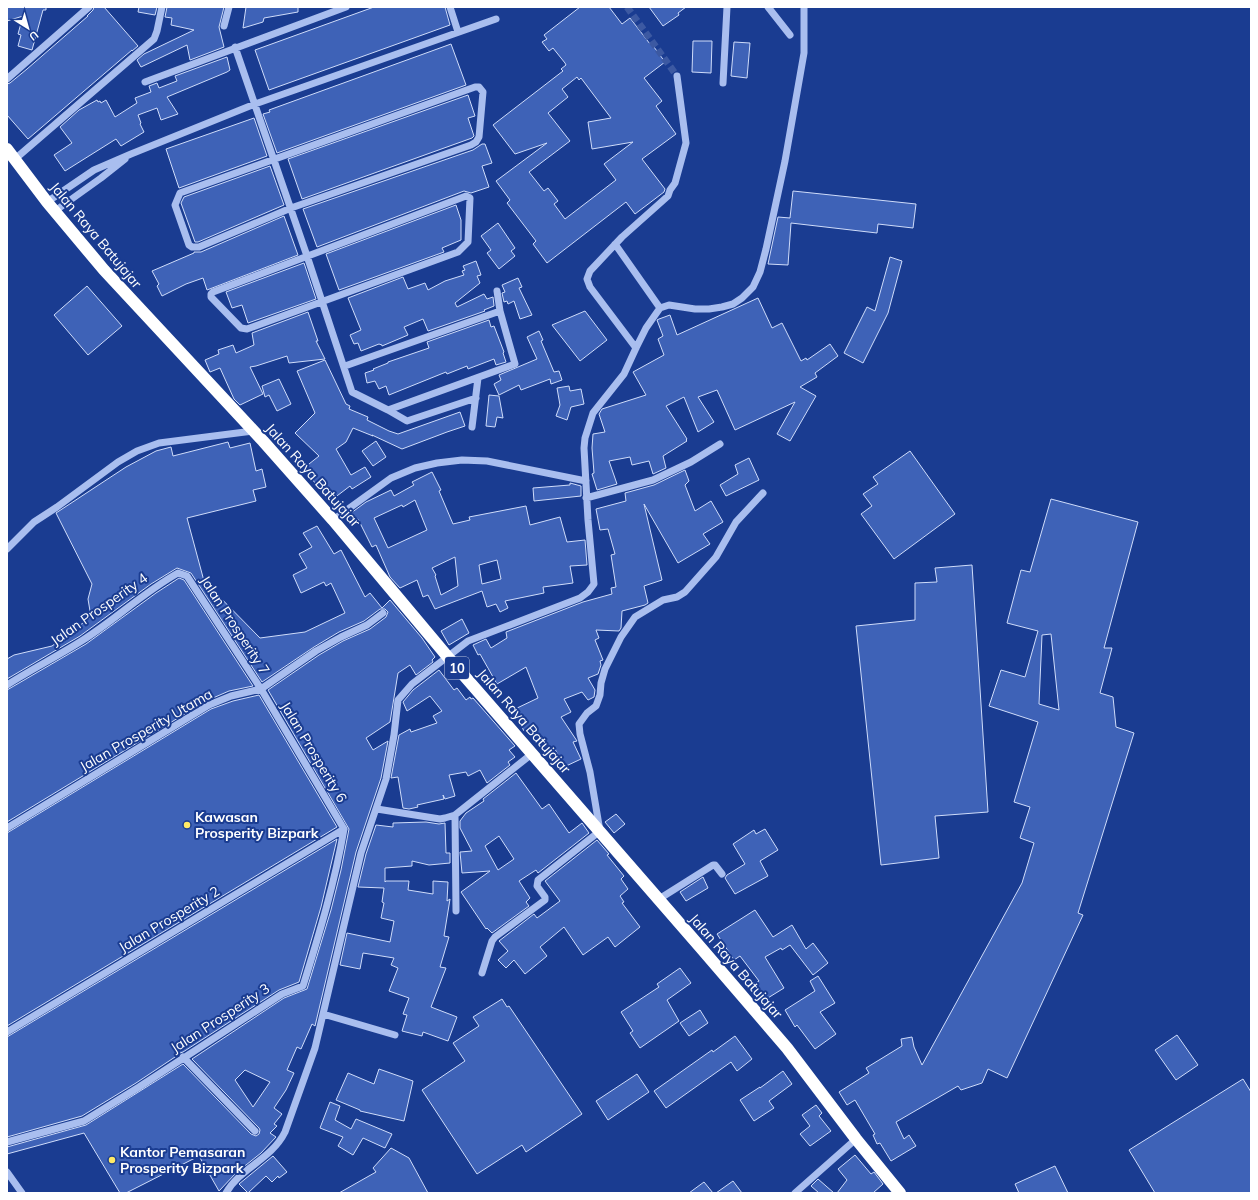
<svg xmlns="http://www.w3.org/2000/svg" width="1258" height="1200" font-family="Mulish,sans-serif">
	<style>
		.building { fill: #3e62b7; stroke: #cfdcfa; fill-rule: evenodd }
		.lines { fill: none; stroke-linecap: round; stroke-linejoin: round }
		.minor-tunnel { stroke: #3c59a2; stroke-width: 7; stroke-dasharray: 7 3.5; stroke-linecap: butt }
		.minor { stroke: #a9beef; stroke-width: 7 }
		.highway { stroke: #fff; stroke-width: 12 }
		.poi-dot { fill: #ffea67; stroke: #1a3c91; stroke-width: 1.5 }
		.labels { text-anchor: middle; stroke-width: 4; stroke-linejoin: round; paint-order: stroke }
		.shield { fill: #1a3c91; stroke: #bac4de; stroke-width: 1 }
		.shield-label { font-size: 13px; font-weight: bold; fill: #fff }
		.street-label { font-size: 14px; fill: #fff; stroke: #1a3c91 }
		.poi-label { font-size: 14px; font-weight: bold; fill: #fff; stroke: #1a3c91; text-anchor: start }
	</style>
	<rect width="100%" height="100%" fill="#1a3c91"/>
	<path class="building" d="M7,7H46V10H43L32,50L18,46L21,35L18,34L23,16L7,21Z
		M94,7H104L138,46L132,51V50L28,139L7,115V84L10,83L27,69L88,16H87L93,10Z
		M139,7H157L155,15L138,12Z
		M167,7H224L219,27L224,47L190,60L187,45L141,67L137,60L144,54L194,30L171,25L172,18L165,17Z
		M246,7H298V12L264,18L263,22L243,28Z
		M374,7H445L450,25L269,90L255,50Z
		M580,7H609L622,24L630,18L650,44L651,43L665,62L644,78L662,101L656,106L676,134L642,159L665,189L664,192L635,214L626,202L547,263L533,244L536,241L507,203L510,200L496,181L547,143L515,154L493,125L563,71L561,69L566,65L565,63L553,48L549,51L542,42L547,39L544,35ZM577,77L579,80L581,78L611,118L588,122L592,149L633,142L604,164L616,180L565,219L554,204L558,201L548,188L544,191L529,172L570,141L548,113L568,97L562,89Z
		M649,7H686L678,13L679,15L663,26Z
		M693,41H712L711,73L692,72Z
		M734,42L750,43L747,78L731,76Z
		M451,44L466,85L277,153L263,114L270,112L269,110Z
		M227,57L230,70L227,72L167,97L178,114L161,120L157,108L138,115L141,123L140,124L144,132L121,146L116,139L65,171L54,155L72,143L60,127L79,110L97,100L98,102L100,101L101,103L106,100L115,117L137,103L135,98L151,92L149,86L157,83L159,88L177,81L175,76Z
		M468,95L475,116L468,118L474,136L472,138L302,199L288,159Z
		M254,118L267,156L179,188L166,149Z
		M482,144H485L492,163L482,166L489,187L471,193L464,191L317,247L303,209L473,150Z
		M270,166L284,205L198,242H195L181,203L184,197Z
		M793,191L916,204L913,228L878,224L877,233L791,223L788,265L768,264L778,217L790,218Z
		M456,205L461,220V240L442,248L444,252L339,290L326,254Z
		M284,216L298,255L207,290L203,278L186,284L162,296L157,286L159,284L152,271L194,253V252H201Z
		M498,223L515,248L511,251L515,256L499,269L487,253L491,250L481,236Z
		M890,257L902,261L888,313L863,363L844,353L867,307L875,311Z
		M476,261L481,275L477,276L480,283L455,303L457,307L484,294L487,299L493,297L494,306L484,310L485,311L428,331L423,319L404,327L408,335L382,346V345L379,344L361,351L358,343L354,344L350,335L361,330L348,298L403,277L408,289L425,283L428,290L445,281L464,275L462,271L465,270L463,266Z
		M304,263L316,299L248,323L242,305L232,308L226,292Z
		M518,278L522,287L519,288L532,315L520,319L514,301L508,304L507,301L504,302L502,293L505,292L502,285Z
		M87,286L122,326L88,355L54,315Z
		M758,298L772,328L782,323L801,361L806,358L807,360L830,344L838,356L815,373L817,377L800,387L816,396L790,441L777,434L795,402L735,430L717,390L698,397L714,422L698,432L684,397L666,406L687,439L686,440L687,441L663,456L666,468L653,474L649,461L632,465L630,457L609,461L617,484L597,490L592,474L594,473L592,448L593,434L605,432L599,414L602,409L646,395L633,372L664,355L658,339L663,336L657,320L659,319L670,315L677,335Z
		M585,311L607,340L580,361L552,325Z
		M308,312L318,341H316L325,359L289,363L287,356L256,366L250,367L263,394L240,405L234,399L220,368L210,372L205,360L219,354L218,350L233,345L236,353L254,345L252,333Z
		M489,320L491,327L494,326L504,352L503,353L506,362L496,365L494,359L468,369L467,366L447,374L446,372L389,395L386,386L379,389L375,381L367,383L365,373L374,370L373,369L388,363V362L429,348L427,342Z
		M539,331L543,340L541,341L554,372L559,371L562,380L551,384L550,379L521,390L519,385L499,395L494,384L501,380L499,375L537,359L527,337Z
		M325,360L346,404L350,406L349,409L368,417L367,420L389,431L398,434L460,412L465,426L447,432L402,449L372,435L373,436L353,428L346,442L336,449L351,475L365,467L371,477L352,489L350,486L329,502L304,468L319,456L295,433L315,413L297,371Z
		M279,379L291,404L277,411L269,395L265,397L262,386Z
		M569,386L570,391L581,389L584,404L571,407L567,420L556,416L560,405L557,388Z
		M489,395L499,396L503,418L497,417L495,427L486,426Z
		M376,441L386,457L373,466L362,451Z
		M228,442L230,448L250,443L256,471L262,469L266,487L253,490L256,501L187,518L204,581L260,638L305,632L345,613L331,583L326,586L324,582L301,593L293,575L307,568L299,554L312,547L303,533L317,526L334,554L341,550L365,597L370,593L382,608L390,600L422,638L435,657L432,660L433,662L416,675L410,665L398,673L390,722L366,738L373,750L388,741L381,778L356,852L315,1026L312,1024L301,1049L297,1047L287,1070L294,1073L286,1090L274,1108L282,1114L274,1124L277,1126L270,1133L276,1137L261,1153L236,1173L219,1191L199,1156L126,1193H120L84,1133L7,1154V1147L86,1125L183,1064L251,1134L256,1136L259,1134L260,1130L259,1128L192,1059L284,998L307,989L331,910L341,870L349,829L268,690L319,655L343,641L370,629L386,617L388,612L385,609H380L364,621L339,632L314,647L262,682L191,573L177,568L151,584L80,636L7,679V659L14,655L52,646L91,617L88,599L92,584L56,513L126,467L156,451L171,447L173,456ZM245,1070L270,1082L253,1107L235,1080Z
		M910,451L955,514L894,559L861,514L872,506L863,494L878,484L873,477Z
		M749,458L759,480L726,496L720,485L738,474L735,465Z
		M685,470L689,481L685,485L695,511L711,501L723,522L703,534L710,544L678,563L644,504L662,580L644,586L648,603L645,605L622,611L621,628L619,631L596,630L599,638L595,640L603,660L600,661L601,665L598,674L588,678L595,690L594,697L588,700L582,692L564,699L571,712L561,717L577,741L573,742L581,759L564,767L555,749L548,753L531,728L524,731L513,710L538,698L526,667L497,684L480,654L478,655L473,645L486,639L491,648L507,638L506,632L583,602L612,594L611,588L616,587L611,555L615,554L608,529L600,530L596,509L626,501L625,493L654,485Z
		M432,472L441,490L439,491L453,524L470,520L469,517L526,506L530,525L560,517L567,542L585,540L587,565L570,566L573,583L543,587L544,593L505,601L508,608L500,612L496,604L487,607L482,591L435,609L428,595L423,597L417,580L400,588L390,577L376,545L372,547L358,519L350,523L347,516L366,502L391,490L394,496L414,485L412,482ZM415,500L427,530L388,548L374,518L402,505L403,507ZM455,557L458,586L441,595L435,576L436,575L432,568ZM497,560L501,579L482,584L479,565Z
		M570,483L581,486V496L534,501L533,488L570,485Z
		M1051,499L1138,522L1104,648H1112L1100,693L1113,697L1116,727L1134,733L1078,913L1083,915L1007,1078L988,1069L982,1083L961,1090L958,1086L896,1122L904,1139L909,1135L916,1146L891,1161L880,1143L877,1144L873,1135L875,1134L855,1100L847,1105L839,1092L869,1073L866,1068L902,1046L901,1039L912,1037L914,1047L922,1065L1022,883L1034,843L1020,838L1030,807L1014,802L1038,722L989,706L1001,670L1025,677L1038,631L1007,623L1021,570L1030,572ZM1051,634L1059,710L1039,704L1042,635Z
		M972,565L988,812L935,816L939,858L881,865L856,626L915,620V583L937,582L935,568Z
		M179,578L184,580L253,686L229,691L206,701L7,822V690L86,644L156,593Z
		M462,619L469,633L449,645L441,631Z
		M439,670L454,690L457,688L466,700L470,697L471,699L473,698L515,746L509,750L515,757L508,762L510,765L487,783L480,770L468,776L466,772L449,775L455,796L445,799L443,795L444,799L417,805L418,807L409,809L403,808L398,777L391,778L399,735L410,729L411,732L437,723L433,716L442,711L430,696L407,711L403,702L413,690Z
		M259,695L337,827L7,1026V833L211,709L233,701Z
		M516,773L542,809L549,804L569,833L582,823L589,833L538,873L536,870L519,881L530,898L526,902L529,906L492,933L487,928L486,929L461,892L490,871L462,873L460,852L472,851L460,828V821L466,813L484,801L483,799ZM499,836L514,859L498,870L485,846Z
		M616,814L625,824L614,833L605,822Z
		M426,822L439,824L445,823L446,853H450V863L429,865L412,861V866L385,868V882L386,881H409L408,890L433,894V881L448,882L447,901L450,899L444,936L449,937L440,967L446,968L431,1007L457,1017L448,1041L423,1032L422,1036L402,1031L407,1015L403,1014L409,998L389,991L398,968L391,965L394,958L363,953L360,969L340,965L347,933L390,942L394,921L381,918L384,903L382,902L384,888L358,887L366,854L376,825L393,827V823Z
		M765,829L778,850L760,861L768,876L735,894L725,878L727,875L745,864L733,844L754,830L756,834Z
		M337,839L321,907L299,982L279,990L183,1052L180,1053L178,1055L136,1083L82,1116L7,1137V1037Z
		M597,840L609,854L607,855L624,876L621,879L628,889L620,896L624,902L622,903L640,927L615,947L608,937L583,955L564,927L540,947L547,956L525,974L514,960L506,968L498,960L508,951L499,941L534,914L537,918L560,901L545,881Z
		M703,877L708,888L686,901L680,892Z
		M755,910L773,937L792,925L806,949L813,943L828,963L813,975L790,945L782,950L781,948L765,957L784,988L763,1001L753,985L759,981L740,956L734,960L717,934Z
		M680,968L691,983L667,1000L679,1021L640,1048L630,1033L633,1031L621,1012L659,987L657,984Z
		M818,976L835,1003L820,1012L836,1034L815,1049L797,1025L795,1027L785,1010L815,991L810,981Z
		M502,999L507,1007L509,1006L582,1114L526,1152L522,1145L477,1174L422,1090L465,1061L453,1043L479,1026L473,1017Z
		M700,1010L708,1023L689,1036L680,1023Z
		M1177,1035L1198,1065L1176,1080L1155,1050Z
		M735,1036L752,1059L737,1071L731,1062L666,1108L654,1091L712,1050L713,1052Z
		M379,1069L413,1081L404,1121L360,1111V1110L336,1100L348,1073L374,1084Z
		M783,1071L792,1084L769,1101L774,1108L754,1121L740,1100L760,1087V1088Z
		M637,1074L649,1092L608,1120L596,1101Z
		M1243,1079L1251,1092V1193H1155L1129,1150Z
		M330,1102L340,1106L335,1120L351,1129L356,1119L392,1134L385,1148L363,1138L353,1155L338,1146L343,1137L320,1128Z
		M816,1105L822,1113L819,1116L831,1131L810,1146L800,1134L810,1126L802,1115Z
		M391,1148L409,1158L428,1193H339L376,1172L373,1168Z
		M855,1155L871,1174L874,1172L883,1184L873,1193H837L847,1180L838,1169Z
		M273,1156L287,1172L279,1178L278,1176L272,1182L266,1176L248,1193L239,1184Z
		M1055,1166L1068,1193H1019L1015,1184Z
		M818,1179L834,1193H819L811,1186Z
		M733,1181L742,1193H716Z
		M704,1182L713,1193H689Z"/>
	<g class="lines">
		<path class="minor-tunnel" d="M627,7L677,76"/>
		<path class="minor" d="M450,7L458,32
			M768,7L790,35
			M224,26L229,7
			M235,47L307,256L352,392L388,410L407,421L476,398
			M7,79L89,7
			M145,82L346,7
			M723,83L727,7
			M475,87H479L483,92L479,137L476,142L471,145L291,208L199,247H192L189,245L175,205L180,193Z
			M15,159L154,39L157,31L162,7
			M466,196L470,198L468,242L458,252L247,329L241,328L211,297V294L213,292Z
			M47,202L94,170L131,154L255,104L496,19
			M55,211L101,178L125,159
			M615,244L660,308
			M636,348L590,287L587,279L590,271L622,237L668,196L670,190L675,183L686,143L677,76
			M345,366L500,311
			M388,410L515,364L500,311L497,291
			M472,427L478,378
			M586,498L653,480L691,462L720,444
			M333,520L391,478L415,468L437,463L462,460L487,461L586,481
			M7,549L34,522L57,507L118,462L137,451L159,443L253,431
			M7,685C32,669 58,656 83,640C116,619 144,592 178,573L187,576L261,689L344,829
			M377,809L440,819L445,818L455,815L533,753
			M455,815L456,911
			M7,828L209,705L231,696L261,689L316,651L341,637L367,625L383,613
			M659,899L713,865H715L722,874
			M482,973L492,941L495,937L545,900V897L537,886L538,880L600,831L590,772L580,734L579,724L587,713L596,706L600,695L601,683L605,669L621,637L635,617L663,600L677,597L685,592L716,557L736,522L763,493
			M323,1014L395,1035
			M7,1032L344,829
			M183,1057L255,1131
			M7,1142L84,1121L139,1087L282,994L303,986C319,935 335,882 344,829
			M7,1172L22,1193
			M226,1193C240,1168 271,1160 285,1132L315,1048L361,853L386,779L394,735L398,700L412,684L468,641L580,598L588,592L594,584L588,520L584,448L585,438L593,413L624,374L636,348L646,328L660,308L669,305L695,309H709L722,307L733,304L742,298L753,287L760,272L766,249L785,161L804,53V7
			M795,1193L856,1139"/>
		<path class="highway" d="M7,149L47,202L104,270L263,441L333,520L447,656L701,948L787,1048L856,1139L900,1193"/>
	</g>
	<g class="poi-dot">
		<circle cx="187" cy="825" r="4"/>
		<circle cx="112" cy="1160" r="4"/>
	</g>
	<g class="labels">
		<rect class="shield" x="445" y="657" width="24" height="22" rx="3"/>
		<g class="shield-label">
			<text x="457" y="673">10</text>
		</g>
		<g class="street-label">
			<text transform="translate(96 235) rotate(50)" y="5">Jalan Raya Batujajar</text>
			<text transform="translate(313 475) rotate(48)" y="5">Jalan Raya Batujajar</text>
			<text transform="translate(99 609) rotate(-35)" y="5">Jalan Prosperity 4</text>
			<text transform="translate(235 625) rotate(57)" y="5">Jalan Prosperity 7</text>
			<text transform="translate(524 721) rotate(49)" y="5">Jalan Raya Batujajar</text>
			<text transform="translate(146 730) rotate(-30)" y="5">Jalan Prosperity Utama</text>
			<text transform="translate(314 752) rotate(59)" y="5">Jalan Prosperity 6</text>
			<text transform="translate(169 919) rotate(-31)" y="5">Jalan Prosperity 2</text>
			<text transform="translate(736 966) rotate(49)" y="5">Jalan Raya Batujajar</text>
			<text transform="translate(220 1018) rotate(-33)" y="5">Jalan Prosperity 3</text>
		</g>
		<g class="poi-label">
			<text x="195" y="822">Kawasan<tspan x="195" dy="16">Prosperity Bizpark</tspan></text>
			<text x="120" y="1157">Kantor Pemasaran<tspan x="120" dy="16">Prosperity Bizpark</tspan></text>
		</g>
	</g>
	<rect width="1258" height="1200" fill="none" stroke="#ffffff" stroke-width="16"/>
	<g transform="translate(28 28) rotate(143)" stroke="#1a3c91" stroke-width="3" paint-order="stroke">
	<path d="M0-3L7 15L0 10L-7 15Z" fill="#ffffff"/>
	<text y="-6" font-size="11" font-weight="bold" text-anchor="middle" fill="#ffffff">U</text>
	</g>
</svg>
